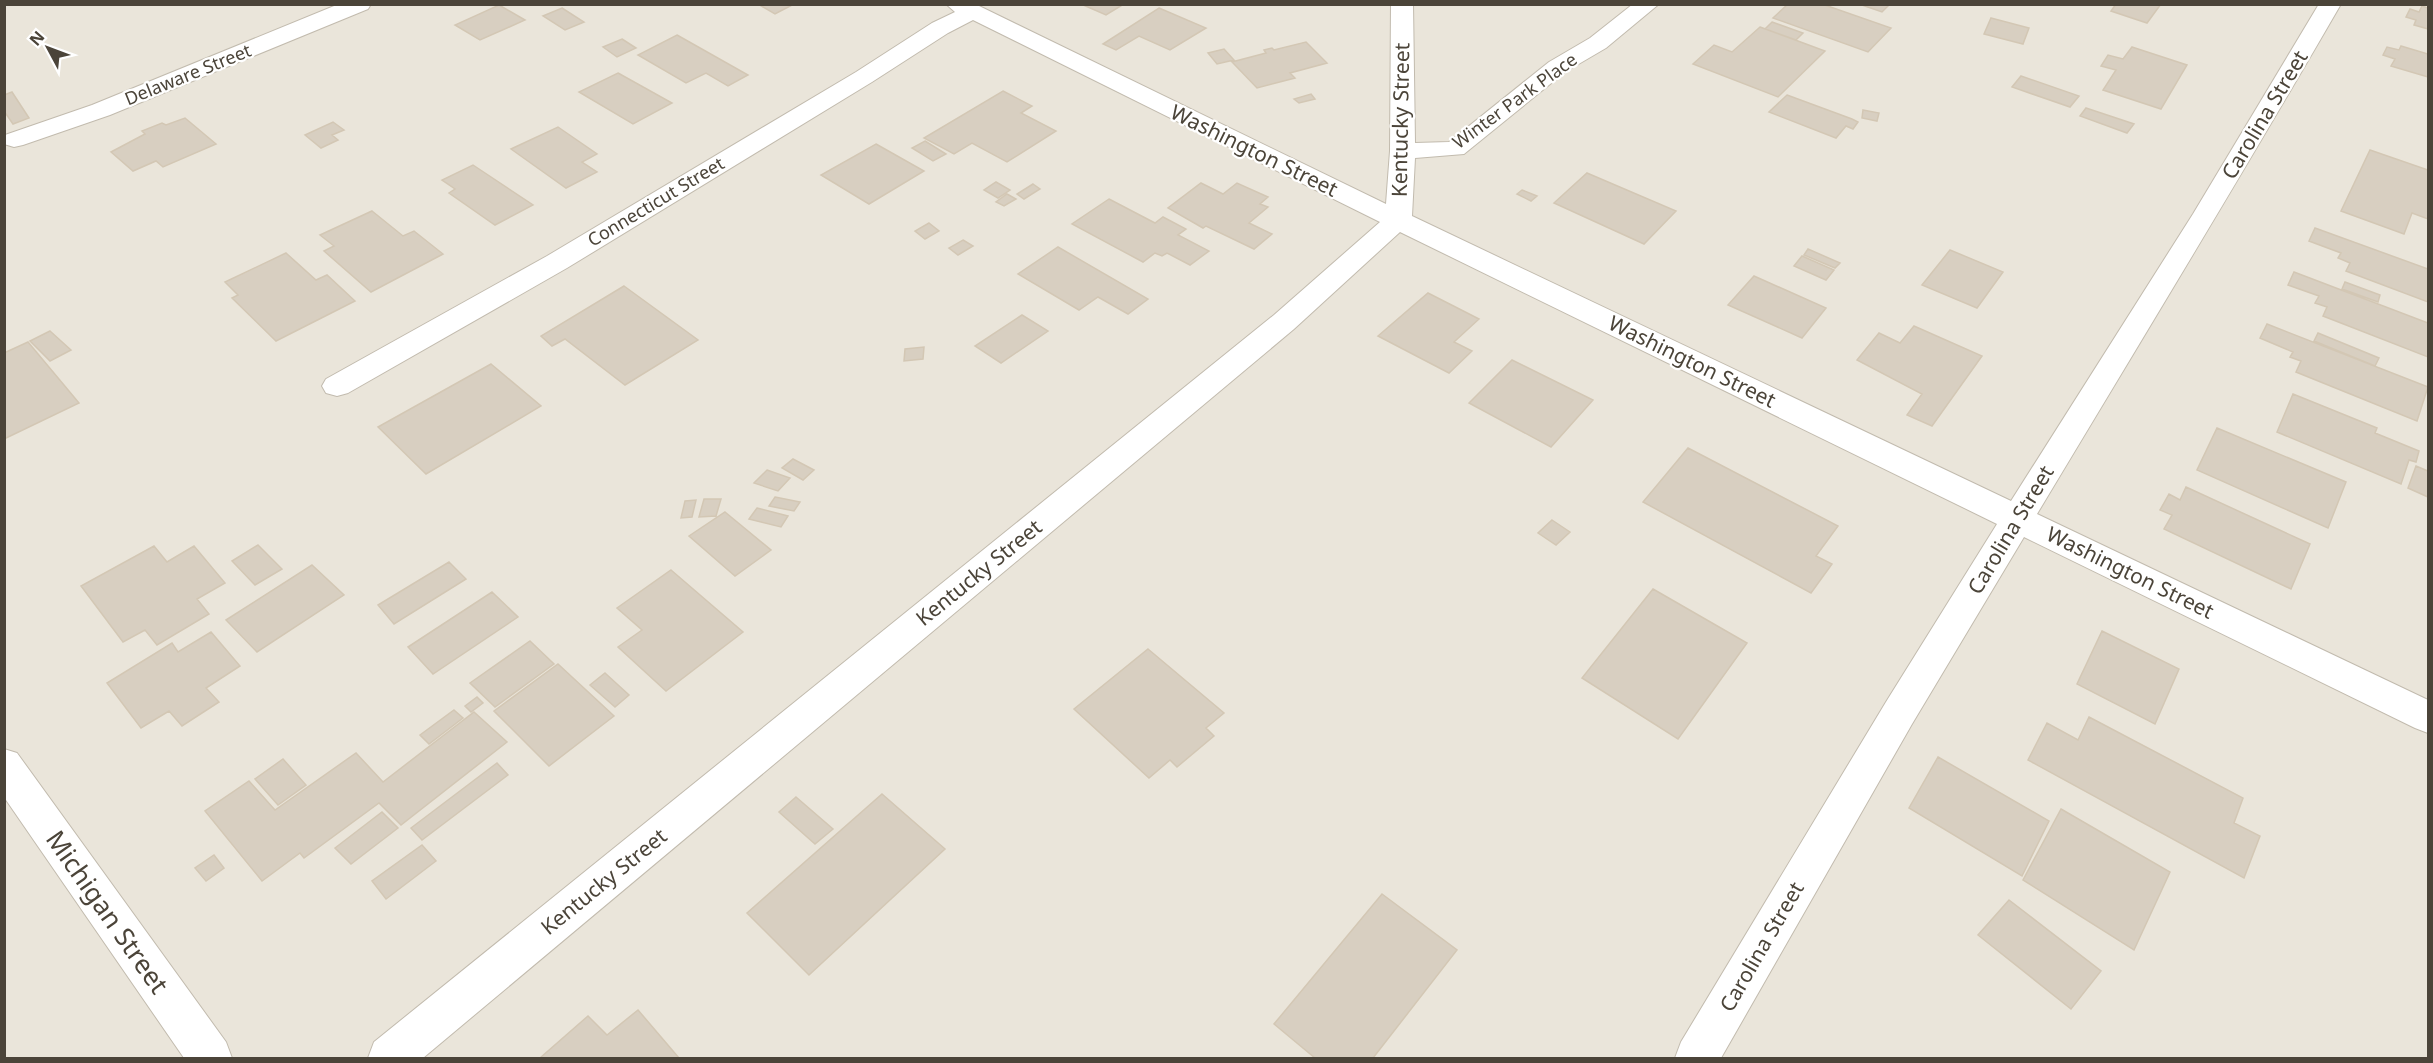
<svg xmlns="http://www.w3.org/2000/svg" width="2433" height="1063" font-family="'Noto Sans',sans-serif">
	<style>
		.residential { fill: #eae5da }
		.building { fill: #d8cfc1; stroke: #d3c7b4; stroke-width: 1.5 }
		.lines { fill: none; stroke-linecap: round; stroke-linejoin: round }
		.street-casing { stroke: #c2bbae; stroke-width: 2 }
		.street { fill: #fff; fill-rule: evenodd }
		.labels { text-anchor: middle; stroke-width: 4.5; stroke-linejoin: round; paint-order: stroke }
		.far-street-label { font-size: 18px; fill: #4b4439; stroke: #fff }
		.street-label { font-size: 21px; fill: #4b4439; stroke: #fff }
		.near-street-label { font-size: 26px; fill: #4b4439; stroke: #fff }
	</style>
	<rect width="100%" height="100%" fill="#f6f3ec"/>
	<path class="residential" d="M5,5H2428V1058H5Z"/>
	<path class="building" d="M758,4H794L775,14Z
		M1081,4H1124L1106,15Z
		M1788,4H1822L1891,28L1868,52L1773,18Z
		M1859,4H1890L1882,12Z
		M2116,4H2161L2147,23L2111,11Z
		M499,5L525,20L480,40L455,25Z
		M2422,6L2428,8V29L2414,25L2416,20L2406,17L2410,9L2419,12Z
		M562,8L584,22L565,30L543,16Z
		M1159,8L1206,28L1170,50L1139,36L1116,50L1103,44Z
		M1991,18L2029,28L2023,44L1984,34Z
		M1772,22L1803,33L1796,40L1765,29Z
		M1760,27L1825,51L1778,97L1693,64L1714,45L1732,52Z
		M677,35L748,75L728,86L706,73L686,83L638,55Z
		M622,39L636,48L617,57L603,47Z
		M1306,42L1327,63L1290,73L1295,78L1257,88L1232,62L1266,53L1264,50L1272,48L1274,50Z
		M2401,46L2428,54V77L2391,66L2395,59L2383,55L2387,47L2399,50Z
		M2132,47L2187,65L2161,109L2103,90L2116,70L2101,66L2108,55L2123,59Z
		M1224,49L1234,60L1217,64L1208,53Z
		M618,73L672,103L633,124L579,92Z
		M2021,76L2079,96L2070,107L2012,87Z
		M1003,91L1032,106L1021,113L1056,131L1007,162L972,143L954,154L924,138Z
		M12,92L29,118L13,124L4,111V95Z
		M1311,94L1315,99L1299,103L1294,99Z
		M1787,95L1852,119L1858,122L1853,129L1846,126L1836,138L1769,112Z
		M2086,108L2134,124L2127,133L2080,116Z
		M1863,110L1879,113L1877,121L1862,118Z
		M185,118L216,144L163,167L156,161L133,171L111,152L145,134L142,131L162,123L166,125Z
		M333,122L344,130L332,135L338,140L321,148L305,135Z
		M558,127L597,154L582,162L597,172L566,188L511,149Z
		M925,141L946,154L933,161L912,148Z
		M876,144L924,171L869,204L821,175Z
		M2370,150L2428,170V219L2412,213L2404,234L2341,211Z
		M473,165L533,205L495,225L449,193L455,189L442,180Z
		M1587,173L1676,211L1644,244L1554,203Z
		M996,182L1010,190L998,198L984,190Z
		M1201,183L1223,194L1237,183L1268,197L1260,204L1268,207L1249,223L1272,234L1254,249L1206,226L1203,228L1168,208Z
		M1033,184L1040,189L1024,199L1017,194Z
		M1522,190L1537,196L1531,201L1517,194Z
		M1007,194L1016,199L1004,206L996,202Z
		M1109,199L1155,223L1163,217L1186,229L1178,235L1209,251L1190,265L1167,253L1162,256L1155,253L1143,262L1072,224Z
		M372,211L403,236L414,231L443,254L371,292L324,251L334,246L320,235Z
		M929,223L939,231L925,239L915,231Z
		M2315,228L2428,269V302L2346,271L2350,263L2338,258L2341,253L2309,241Z
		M963,240L973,246L958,255L949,248Z
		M1058,247L1148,299L1128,314L1098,297L1079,310L1018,274Z
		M1808,249L1840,263L1835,268L1804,255Z
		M1950,250L2003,272L1977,308L1922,285Z
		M286,253L316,280L327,275L355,301L276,341L232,298L238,295L225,282Z
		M1802,256L1834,270L1826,280L1794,266Z
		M2294,272L2428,323V357L2323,316L2327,307L2315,303L2319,296L2288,285Z
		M1754,276L1826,308L1802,338L1728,305Z
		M2345,282L2380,295L2378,302L2342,289Z
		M624,286L698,340L625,385L565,339L552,346L541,336Z
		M1428,293L1479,319L1454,342L1472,351L1449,373L1378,336Z
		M1022,315L1048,331L1001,363L975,346Z
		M2267,324L2428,387L2417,421L2296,372L2301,361L2290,357L2293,352L2260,338Z
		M1914,326L1982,356L1932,426L1907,415L1922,394L1857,360L1879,333L1900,343Z
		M50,331L71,350L50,361L30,341Z
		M2318,333L2379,358L2375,366L2314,341Z
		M28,342L79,403L4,439V353Z
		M924,347L923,359L904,361L905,349Z
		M1512,360L1593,400L1551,447L1469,403Z
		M491,364L541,406L426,474L378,427Z
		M2293,394L2377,428L2375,433L2419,451L2416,462L2409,460L2401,484L2277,432Z
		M2217,428L2346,482L2328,528L2197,470Z
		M1688,448L1838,526L1816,556L1832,564L1811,593L1643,502Z
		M793,459L814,470L803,480L782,468Z
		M2416,466L2428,471V497L2408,488Z
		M767,470L790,478L778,491L754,483Z
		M2186,487L2310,544L2291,589L2164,529L2172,515L2160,510L2169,494L2180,500Z
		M775,497L800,502L794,511L769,506Z
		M704,499H721L716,516L699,517Z
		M696,500L692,517L681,518L685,501Z
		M757,508L788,516L781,527L749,519Z
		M725,512L771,550L735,576L689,536Z
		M1552,520L1570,532L1556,545L1538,533Z
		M258,545L282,569L255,585L232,561Z
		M154,546L167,562L194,546L225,583L197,599L209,614L157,645L145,630L123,642L81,586Z
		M449,562L466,579L394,624L378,605Z
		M312,565L344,595L257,652L226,620Z
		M671,570L743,632L666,691L618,647L642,630L617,608Z
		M1653,589L1747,643L1678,739L1582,678Z
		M492,592L518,617L433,674L408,647Z
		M2102,631L2179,669L2155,724L2077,684Z
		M211,632L240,666L206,688L219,702L182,726L169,711L141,728L107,683L172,643L178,652Z
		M530,641L554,664L495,707L470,683Z
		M1148,649L1224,713L1206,728L1214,736L1177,767L1170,760L1149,778L1074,709Z
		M558,664L614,716L549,766L494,711Z
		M605,673L629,695L615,707L590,685Z
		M477,697L483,703L471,712L465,706Z
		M454,710L463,718L429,744L420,735Z
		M474,712L507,742L401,825L379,803L304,858L300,853L262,881L205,811L249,781L275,810L356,753L383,782Z
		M2089,717L2243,798L2234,823L2260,836L2244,878L2028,760L2047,723L2078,740Z
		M1938,757L2049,821L2022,876L1909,808Z
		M283,759L306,785L278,805L255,779Z
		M497,763L508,775L422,840L411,828Z
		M882,794L945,849L809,975L747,913Z
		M796,797L833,829L815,844L779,812Z
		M2061,809L2170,872L2134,950L2023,880Z
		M382,812L398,828L351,864L335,848Z
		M422,845L436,861L386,899L372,881Z
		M214,855L224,868L206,881L195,868Z
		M1382,894L1457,950L1373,1058H1315L1274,1024Z
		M2009,900L2101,971L2071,1009L1978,935Z
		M638,1010L679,1058H540L588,1016L607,1035Z"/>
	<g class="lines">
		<defs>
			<path id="street" d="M339,4H371L368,9L110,115L23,145L14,147L4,144L5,135L92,105Z
				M946,4H975L1386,204L1390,151L1391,4H1413L1415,143L1449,142L1549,62L1590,38L1633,4H1659L1606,48L1565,72L1464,154L1415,158L1412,216L2011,501L2193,214L2319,4H2341C2242,175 2139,344 2037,514L2428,700V733L2415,728L2024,537L1912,724L1721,1058H1675L1681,1042L1886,702L1997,524L1400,232L1294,329L423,1058H368L374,1042L1274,315L1380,222L973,20L948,33L872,82L567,268L348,393L337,396L326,393L322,386L326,379L547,256L856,72L932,23L955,12Z
				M4,749L17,753L226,1042L232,1058H184L4,797Z"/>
		</defs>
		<use href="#street" class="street-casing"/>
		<use href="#street" class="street"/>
	</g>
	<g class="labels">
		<g class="far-street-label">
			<text transform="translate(188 75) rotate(-22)" y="6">Delaware Street</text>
			<text transform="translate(1515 101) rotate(-36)" y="6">Winter Park Place</text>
			<text transform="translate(656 202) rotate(-31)" y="6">Connecticut Street</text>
		</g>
		<g class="street-label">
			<text transform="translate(2265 115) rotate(-59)" y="7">Carolina Street</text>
			<text transform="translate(1401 120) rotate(-89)" y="7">Kentucky Street</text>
			<text transform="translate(1254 151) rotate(26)" y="7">Washington Street</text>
			<text transform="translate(1692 362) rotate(26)" y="7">Washington Street</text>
			<text transform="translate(2011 530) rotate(-59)" y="7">Carolina Street</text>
			<text transform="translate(979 573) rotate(-39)" y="7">Kentucky Street</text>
			<text transform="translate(2130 573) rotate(26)" y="7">Washington Street</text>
			<text transform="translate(604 882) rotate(-39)" y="7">Kentucky Street</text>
			<text transform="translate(1762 947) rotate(-60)" y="7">Carolina Street</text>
		</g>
		<g class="near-street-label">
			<text transform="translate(107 912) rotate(55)" y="9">Michigan Street</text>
		</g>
	</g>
	<rect width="2433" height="1063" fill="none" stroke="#4b4439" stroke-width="12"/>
	<g transform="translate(48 48) rotate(311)" stroke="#ffffff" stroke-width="4.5" paint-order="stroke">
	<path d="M0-4.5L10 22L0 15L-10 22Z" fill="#4b4439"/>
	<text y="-9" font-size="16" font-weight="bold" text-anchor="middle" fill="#4b4439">N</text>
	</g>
</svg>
